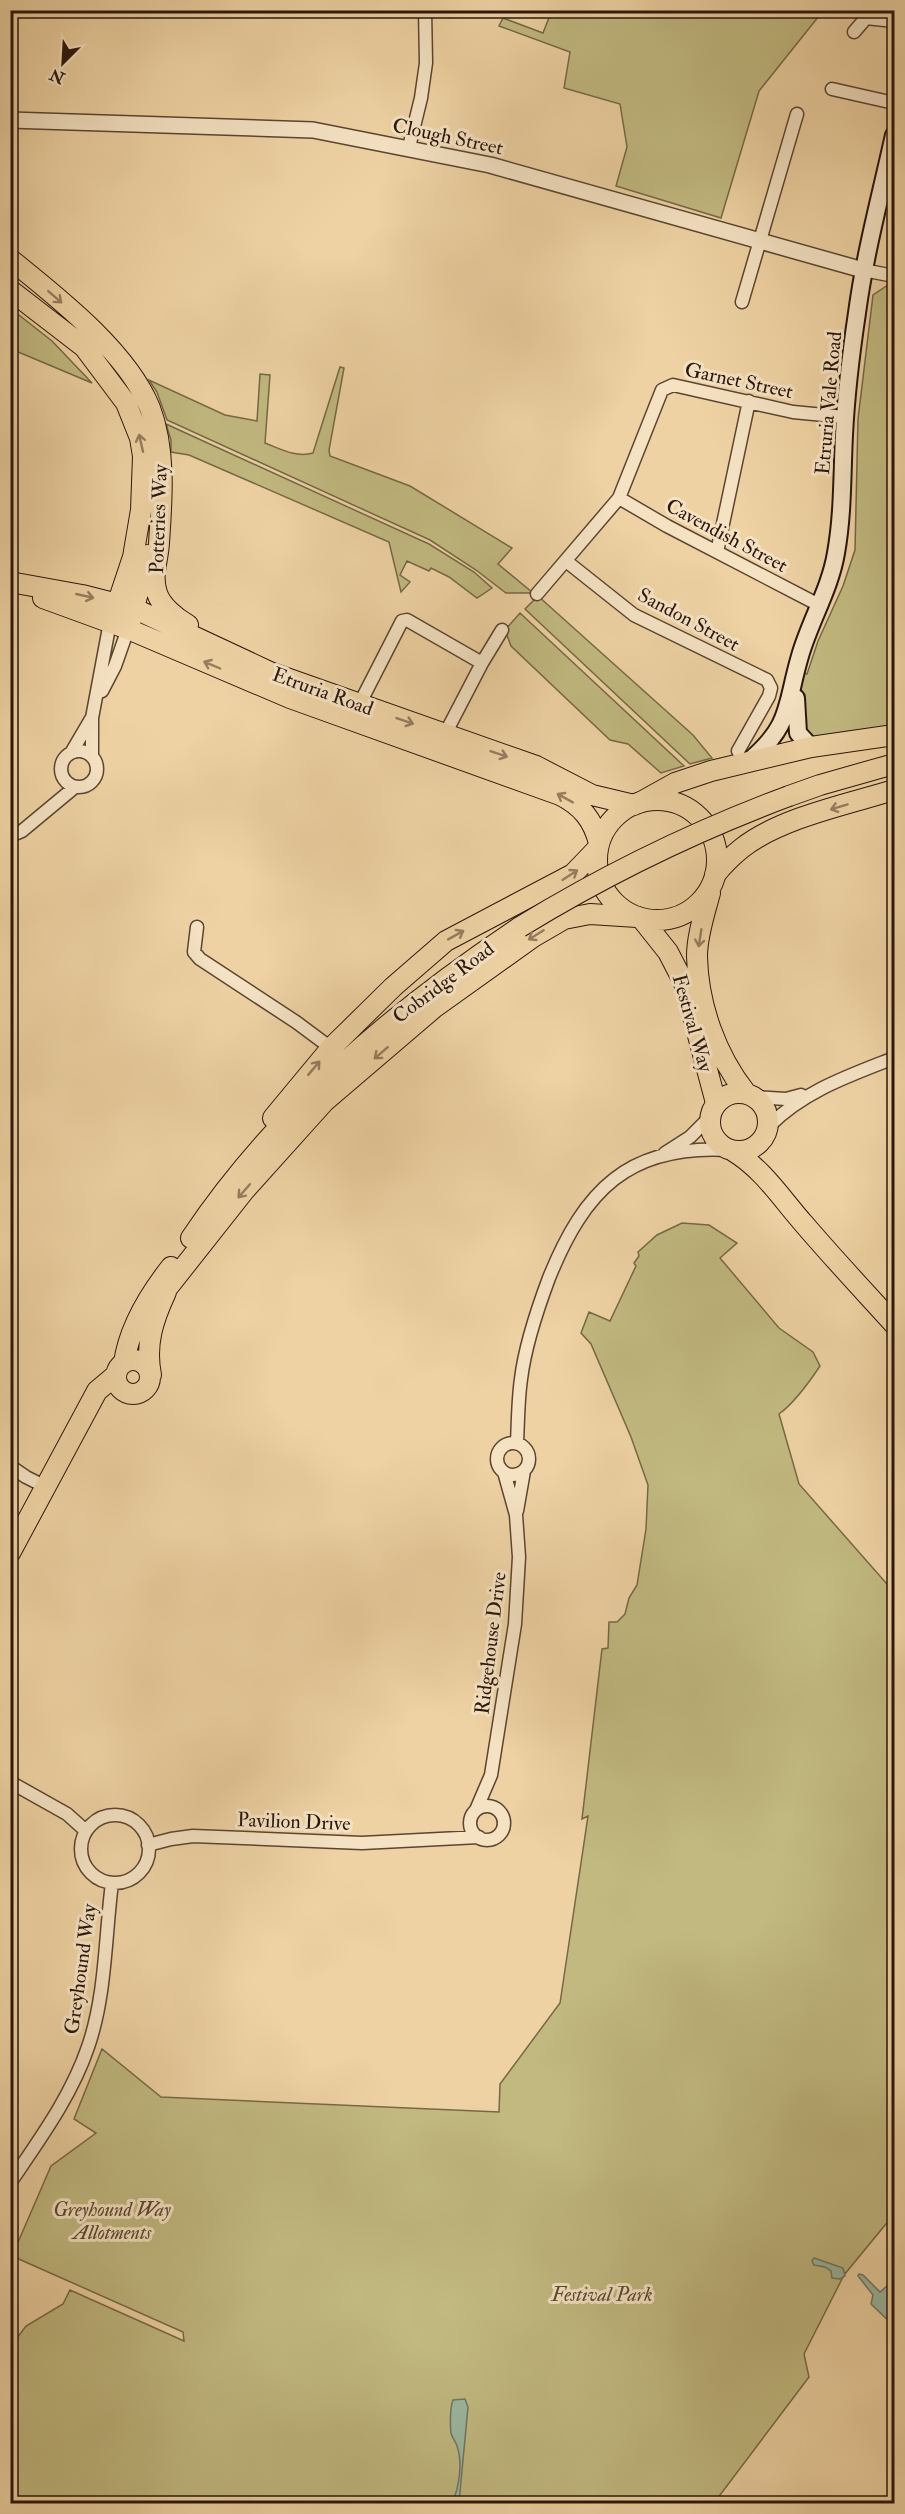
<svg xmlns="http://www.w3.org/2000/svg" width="905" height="2514" font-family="'IM FELL Double Pica',serif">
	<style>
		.green { fill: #c1b980; stroke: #766846; stroke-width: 1.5 }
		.water { fill: #9bb8a1; stroke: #6e7765; stroke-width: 1.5 }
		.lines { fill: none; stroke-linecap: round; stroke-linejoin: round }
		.minor-casing { stroke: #5b4532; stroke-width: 15 }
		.tertiary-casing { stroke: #5b4532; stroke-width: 18 }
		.secondary-casing { stroke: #2a160c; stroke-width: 20 }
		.primary-casing { stroke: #2a160c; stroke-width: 22 }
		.trunk-casing { stroke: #2a160c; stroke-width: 22 }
		.minor { stroke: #f4e2c3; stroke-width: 12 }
		.tertiary { stroke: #f4e2c3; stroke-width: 15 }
		.secondary { stroke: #f4e2c3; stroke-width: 16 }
		.primary { stroke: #eed2a3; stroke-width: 20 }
		.trunk { stroke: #eed2a3; stroke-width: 20 }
		.trunk-bridge-casing { stroke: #2a160c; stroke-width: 22; stroke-linecap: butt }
		.trunk-bridge { stroke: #eed2a3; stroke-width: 20 }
		.oneway { stroke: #967d5f }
		.labels { text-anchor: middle; stroke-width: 6; stroke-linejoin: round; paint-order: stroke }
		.street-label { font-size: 20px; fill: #2a160c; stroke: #f4e2c3 }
		.park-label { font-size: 20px; font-style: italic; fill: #57472f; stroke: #f4e2c3 }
	</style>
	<rect width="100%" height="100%" fill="#eed2a3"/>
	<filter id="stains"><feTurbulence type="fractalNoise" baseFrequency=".00333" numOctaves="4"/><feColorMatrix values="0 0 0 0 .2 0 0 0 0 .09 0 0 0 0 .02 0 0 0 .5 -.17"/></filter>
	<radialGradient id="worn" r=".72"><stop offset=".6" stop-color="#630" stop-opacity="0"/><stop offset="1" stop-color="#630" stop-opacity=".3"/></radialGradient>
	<path class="green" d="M552,10H823V11L759,91L721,218L616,186L627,147L620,104L564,88L570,52L499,26L503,18L543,33Z
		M888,285L894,286V729L811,737L804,733L796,670L807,674L818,641L843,586L855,550L858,419L873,295Z
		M10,308L52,341L92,383L11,349Z
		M340,367L344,368L329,450L330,456L410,486L512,548L498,564L533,593H506L476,570L430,540L167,420L157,392L149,380L225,415L257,421L260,374L270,375L265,443C281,449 296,458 313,453Z
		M166,424L429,544L474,572L492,588L477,598L449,577L431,568L429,571L407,561L400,575L410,582L401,592L389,542L189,455L171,452V440Z
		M538,596L693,735L712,758L690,764L525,609Z
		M520,613L684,766L661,773L628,744L610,740L511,646L505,630Z
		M682,1223L709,1225L737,1243L720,1258L779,1328L813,1352L820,1366C810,1381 793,1404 779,1414L799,1484L894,1592V2221L886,2224L844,2275L804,2354L809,2377L714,2503H11L10,2337L14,2342L26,2326L63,2304L70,2290L184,2341L183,2332L12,2256L51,2166L96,2133L74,2119L102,2049L161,2097L499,2112L500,2084L560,2003L588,1816L582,1819L602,1649L608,1648L609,1622H617L625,1614L629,1598L637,1585L646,1529L648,1485L631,1437L591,1344L581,1333L589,1312L610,1321L636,1266L634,1263L639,1256L638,1252L657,1235Z"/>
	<path class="water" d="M814,2258L843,2268L845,2276L840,2279L832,2278L831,2271L825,2267L814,2265L812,2261Z
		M859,2274L863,2275L880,2292L894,2280V2326L871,2304L873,2295L858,2276Z
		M465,2399L468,2407L459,2503H452C459,2488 463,2463 457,2446C456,2442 452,2438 451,2433C450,2425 450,2407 453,2400Z"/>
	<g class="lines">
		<defs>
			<path id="minor" d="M854,32L866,18L894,21
				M832,89L894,103
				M409,147L421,98L426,63L425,10
				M863,270L894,276
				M742,302L797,114
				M619,498L667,526L819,605
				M717,552L749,401
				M566,561L634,615L767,680L771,688L769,696L738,751
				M537,594L619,498L662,390L673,385L793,412L845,417
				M102,691L115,666L128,629
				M359,705L402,621L407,620L482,663
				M443,738L482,663L502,630
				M61 769a18 18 0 1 1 36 0a18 18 0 1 1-36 0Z
				M71,753L91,719
				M92,757V718L110,622
				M10,836L22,831L75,787
				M197,927L194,952L200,959L296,1022L331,1048
				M755,1097L786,1099L801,1095
				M769,1126C804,1091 848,1076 894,1058
				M665,1153L690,1137L711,1116
				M497 1459a16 16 0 1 1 32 0a16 16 0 1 1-32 0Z
				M517,1443C518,1422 518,1400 521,1379C525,1346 537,1310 549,1278C584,1191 628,1144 729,1150
				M10,1466L26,1477L44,1486
				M517,1511L524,1471
				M10,1782L67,1814L86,1831
				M470 1823a17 17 0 1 1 34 0a17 17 0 1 1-34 0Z
				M476,1810L491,1775L515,1624L519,1557L516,1515L504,1472
				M81 1849a34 34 0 1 1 68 0a34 34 0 1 1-68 0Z
				M148,1845L171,1839L193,1836L362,1843L479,1837
				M10,2183C39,2140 71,2097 88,2047C106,1995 105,1937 112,1883"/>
			<path id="tertiary" d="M10,120L313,130L490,165L863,270"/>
			<path id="secondary" d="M796,698L798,733L811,747
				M748,762C792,725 785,707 800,656C810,621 830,589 836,553C843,514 842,475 844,435C846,394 851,353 857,313C865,253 881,194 894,135"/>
			<path id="primary" d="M10,259C57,297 127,351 150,408C166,450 162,499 159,543C158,561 151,575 157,593C161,606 176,618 188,625
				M10,290L84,347L126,403L140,438L143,456L141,510L133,557L114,614
				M10,582L82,595L133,608L272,673L536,766L592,795L634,805
				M43,598L128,629L290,698L560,795C582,806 593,820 599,843
				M131,619L148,555
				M597 860a60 60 0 1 1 120 0a60 60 0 1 1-120 0Z
				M710,893C705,912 697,935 697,956C698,1005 716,1055 746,1093
				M641,918L668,952L684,983L716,1103
				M710 1122a29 29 0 1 1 58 0a29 29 0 1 1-58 0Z
				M733,1151C763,1169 781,1198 804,1224C833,1258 864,1291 894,1324"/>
			<path id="trunk" d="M789,796L820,785L894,764
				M639,803L675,783L711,771L811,747L894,735
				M715,875C723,865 732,856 742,848C780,818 848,804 894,790
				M273,1118L331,1048L393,987L446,941L573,874L597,849
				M191,1238C276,1111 394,1011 520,927
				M169,1286L244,1191L324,1102L435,1007L533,937L564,919L590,914L637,917
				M116 1377a17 17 0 1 1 34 0a17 17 0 1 1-34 0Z
				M124,1363C129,1327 149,1295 171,1267
				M151,1375C145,1344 153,1320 166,1292
				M10,1553L97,1391L116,1375"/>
		</defs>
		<use href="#minor" class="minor-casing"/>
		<use href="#tertiary" class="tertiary-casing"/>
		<use href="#secondary" class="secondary-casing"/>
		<use href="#primary" class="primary-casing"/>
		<use href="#trunk" class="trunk-casing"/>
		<use href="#minor" class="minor"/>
		<use href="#tertiary" class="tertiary"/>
		<use href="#secondary" class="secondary"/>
		<use href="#primary" class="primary"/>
		<use href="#trunk" class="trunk"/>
		<defs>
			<path id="trunk-bridge" d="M520,927C605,875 695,831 789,796"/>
		</defs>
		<use href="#trunk-bridge" class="trunk-bridge-casing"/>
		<use href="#trunk-bridge" class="trunk-bridge"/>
	</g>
	<defs><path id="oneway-shaft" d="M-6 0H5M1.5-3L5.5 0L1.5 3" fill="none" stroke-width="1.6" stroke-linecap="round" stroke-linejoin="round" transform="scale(1.5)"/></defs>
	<g class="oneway">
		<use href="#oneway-shaft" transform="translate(55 297) rotate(41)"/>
		<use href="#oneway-shaft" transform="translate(141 443) rotate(-103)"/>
		<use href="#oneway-shaft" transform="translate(85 596) rotate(13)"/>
		<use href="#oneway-shaft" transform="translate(212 665) rotate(-157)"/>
		<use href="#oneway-shaft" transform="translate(405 721) rotate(19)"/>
		<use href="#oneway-shaft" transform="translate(499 754) rotate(19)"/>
		<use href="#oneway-shaft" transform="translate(565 798) rotate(-151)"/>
		<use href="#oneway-shaft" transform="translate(839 807) rotate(163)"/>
		<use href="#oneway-shaft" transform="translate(570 875) rotate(-33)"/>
		<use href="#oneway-shaft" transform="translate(456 935) rotate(-29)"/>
		<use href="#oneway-shaft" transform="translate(536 935) rotate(148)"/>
		<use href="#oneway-shaft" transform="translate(700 938) rotate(99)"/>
		<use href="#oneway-shaft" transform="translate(381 1053) rotate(139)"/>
		<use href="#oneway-shaft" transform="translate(314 1068) rotate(-50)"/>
		<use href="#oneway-shaft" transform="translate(244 1191) rotate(131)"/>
	</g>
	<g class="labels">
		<g class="street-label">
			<text transform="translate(448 136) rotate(12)" y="7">Clough Street</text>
			<text transform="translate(739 380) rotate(12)" y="7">Garnet Street</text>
			<text transform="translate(828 403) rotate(-85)" y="7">Etruria Vale Road</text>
			<text transform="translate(158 519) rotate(-88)" y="7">Potteries Way</text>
			<text transform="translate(727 535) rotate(28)" y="7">Cavendish Street</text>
			<text transform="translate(689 619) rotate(28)" y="7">Sandon Street</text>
			<text transform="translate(323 691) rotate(20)" y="7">Etruria Road</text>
			<text transform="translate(443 982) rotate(-37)" y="7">Cobridge Road</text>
			<text transform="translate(693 1023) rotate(74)" y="7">Festival Way</text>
			<text transform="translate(490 1643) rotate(-83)" y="7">Ridgehouse Drive</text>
			<text transform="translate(294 1821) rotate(2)" y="7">Pavilion Drive</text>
			<text transform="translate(80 1969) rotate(-82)" y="7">Greyhound Way</text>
		</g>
		<g class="park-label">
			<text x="112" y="2216">Greyhound Way<tspan x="112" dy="23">Allotments</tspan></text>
			<text x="602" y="2301">Festival Park</text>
		</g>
	</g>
	<rect width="905" height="2514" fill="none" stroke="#eed2a3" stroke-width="36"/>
	<rect x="12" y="12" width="881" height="2490" fill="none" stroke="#2a160c" stroke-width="3"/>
	<rect x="18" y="18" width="869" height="2478" fill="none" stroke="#2a160c" stroke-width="1.5"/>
	<g transform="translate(63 63) rotate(204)" stroke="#f4e2c3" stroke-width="4.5" paint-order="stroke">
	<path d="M0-4.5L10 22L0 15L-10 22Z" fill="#2a160c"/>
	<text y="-9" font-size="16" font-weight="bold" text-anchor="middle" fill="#2a160c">N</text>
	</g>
	<rect width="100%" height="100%" filter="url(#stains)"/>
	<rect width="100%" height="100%" fill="url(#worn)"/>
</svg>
